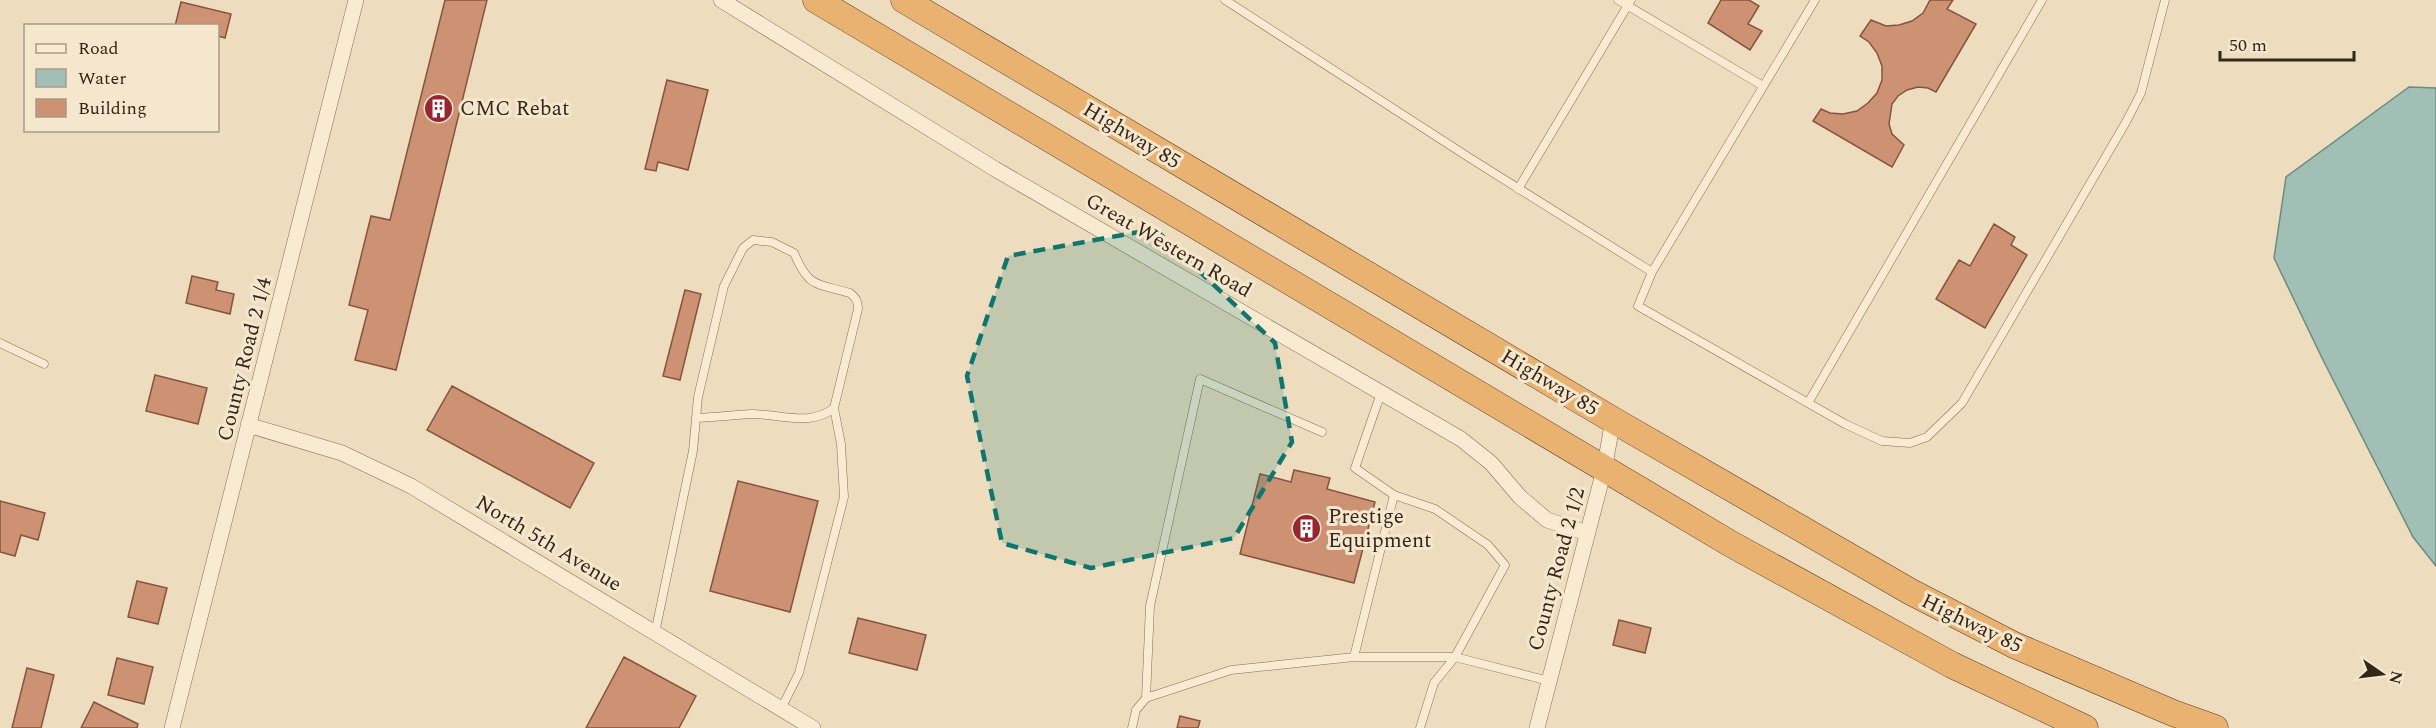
<svg xmlns="http://www.w3.org/2000/svg" width="2436" height="728" font-family="Spectral,serif">
	<style>
		.water { fill: #a1bfb4; stroke: #698d81; stroke-width: 1.5 }
		.building { fill: #cd9273; stroke: #86543c; stroke-width: 1.5 }
		.lines { fill: none; stroke-linecap: round; stroke-linejoin: round }
		.service-casing { stroke: #866d57; stroke-width: 9 }
		.minor-casing { stroke: #866d57; stroke-width: 16 }
		.trunk-casing { stroke: #543b2b; stroke-width: 27 }
		.service { stroke: #f9ead1; stroke-width: 8 }
		.minor { stroke: #f9ead1; stroke-width: 15 }
		.trunk { stroke: #eab270; stroke-width: 26 }
		.marked { fill: #0f766e; fill-opacity: 0.2; stroke: #0f766e; stroke-width: 4.5; stroke-dasharray: 12 8; stroke-linejoin: round }
		.labels { text-anchor: middle; stroke-width: 6; stroke-linejoin: round; paint-order: stroke }
		.poi-label { font-size: 21px; fill: #35261b; stroke: #f5e7cd; text-anchor: start }
		.street-label { font-size: 21px; fill: #35261b; stroke: #f5e7cd }
	</style>
	<rect width="100%" height="100%" fill="#eedcbe"/>
	<path class="water" d="M2409,87L2436,88V566L2413,537L2322,358L2274,258L2286,177Z"/>
	<path class="building" d="M445,0H487L396,370L355,360L368,310L349,305L371,216L390,220Z
		M1721,0H1749L1759,6L1748,24L1762,31L1750,50L1708,23Z
		M1930,0H1953L1947,9L1976,24L1936,92L1928,88L1918,87L1907,90L1898,96L1892,104L1889,124L1892,134L1904,145L1892,167L1813,121L1821,109L1830,113L1843,114L1857,111L1868,103L1877,93L1882,80V66L1877,53L1869,42L1860,36L1871,20L1886,26L1899,25L1912,21L1923,13Z
		M181,2L231,14L225,38L218,36V26H175Z
		M667,80L708,90L688,170L658,162L656,171L645,169Z
		M1994,224L2015,237L2011,245L2027,255L1985,328L1936,299L1959,260L1970,266Z
		M192,276L218,282L216,290L234,294L230,314L186,303Z
		M685,290L701,294L680,380L663,376Z
		M155,375L207,388L198,424L146,411Z
		M452,386L594,463L570,508L427,430Z
		M1294,470L1330,478L1327,489L1375,502L1354,583L1240,554L1260,474L1291,482Z
		M738,481L818,501L790,612L710,591Z
		M0,501L45,513L38,540L21,535L15,556L0,552Z
		M137,581L167,588L158,624L128,617Z
		M858,618L926,635L917,670L849,653Z
		M1619,620L1651,628L1645,653L1613,645Z
		M624,657L696,696L679,728H586Z
		M117,658L153,667L144,704L108,695Z
		M27,668L54,675L41,728H12Z
		M94,702L138,724L137,728H81Z
		M1180,716L1200,721L1198,728H1177Z"/>
	<g class="lines">
		<defs>
			<path id="service" d="M1225,0L1473,160L1652,272
				M1618,0L1763,86
				M1815,0L1652,272L1638,306L1845,424L1882,441L1910,443L1927,437L1962,403L2126,122L2141,93L2165,0
				M1518,189L1631,0
				M0,343L44,364
				M1381,393L1355,468L1394,495L1435,509L1488,545L1505,565L1455,657L1434,683L1420,728
				M1808,403L2042,0
				M1322,432L1200,379L1150,606L1146,698L1231,670L1354,657H1455L1549,681
				M655,633L693,451L698,397L724,286L743,248L753,240L772,242L794,253C809,289 817,283 850,293C856,298 858,301 858,309L834,408C810,427 781,414 752,414C734,415 715,417 696,418
				M1354,657L1394,495
				M781,709L799,673L844,497L841,444L834,408
				M1132,728L1136,710L1146,698"/>
			<path id="minor" d="M721,0L995,169L1461,439L1491,463L1520,497L1547,520L1587,533
				M248,425L342,453L411,486L813,728
				M172,728L356,0
				M1537,728L1604,470L1613,420"/>
			<path id="trunk" d="M816,0L1731,544L1952,665L2085,728
				M904,0L1613,420L1911,592L2014,645L2173,713L2215,728"/>
		</defs>
		<use href="#service" class="service-casing"/>
		<use href="#minor" class="minor-casing"/>
		<use href="#trunk" class="trunk-casing"/>
		<use href="#service" class="service"/>
		<use href="#minor" class="minor"/>
		<use href="#trunk" class="trunk"/>
	</g>
	<path class="marked" d="M1155,229L1275,343L1292,442L1234,538L1091,568L1002,543L967,376L1008,256Z"/>
	<defs>
		<symbol id="building-disc" viewBox="-11 -11 22 22"><circle r="9.5" fill="#96262f" stroke="#f5e7cd"/><path d="M-4-6H4V6H1V3H-1V6H-4ZM-2.5-4.3h1.7v1.8h-1.7ZM.8-4.3h1.7v1.8H.8ZM-2.5-1h1.7V.8h-1.7ZM.8-1h1.7V.8H.8Z" fill="#fff"/></symbol>
	</defs>
	<g fill-rule="evenodd">
		<use href="#building-disc" x="422" y="92" width="33" height="33"/>
		<use href="#building-disc" x="1290" y="512" width="33" height="33"/>
	</g>
	<g class="labels">
		<g class="poi-label">
			<text x="460" y="115">CMC Rebat</text>
			<text x="1328" y="523">Prestige<tspan x="1328" dy="24">Equipment</tspan></text>
		</g>
		<g class="street-label">
			<text transform="translate(1132 135) rotate(31)" y="7">Highway 85</text>
			<text transform="translate(1169 245) rotate(30)" y="7">Great Western Road</text>
			<text transform="translate(244 359) rotate(-76)" y="7">County Road 2 1/4</text>
			<text transform="translate(1550 382) rotate(31)" y="7">Highway 85</text>
			<text transform="translate(549 543) rotate(31)" y="7">North 5th Avenue</text>
			<text transform="translate(1556 569) rotate(-75)" y="7">County Road 2 1/2</text>
			<text transform="translate(1972 623) rotate(26)" y="7">Highway 85</text>
		</g>
	</g>
	<rect x="24" y="24" width="195" height="108" fill="#f5e7cd" stroke="#a89a86" stroke-width="1.5"/>
	<rect x="36" y="44" width="30" height="9" fill="#f9ead1" stroke="#a89a86" stroke-width="1.5"/>
	<text x="78" y="54" font-size="18" fill="#35261b">Road</text>
	<rect x="36" y="69" width="30" height="18" fill="#a1bfb4" stroke="#a89a86" stroke-width="1.5"/>
	<text x="78" y="84" font-size="18" fill="#35261b">Water</text>
	<rect x="36" y="99" width="30" height="18" fill="#cd9273" stroke="#a89a86" stroke-width="1.5"/>
	<text x="78" y="114" font-size="18" fill="#35261b">Building</text>
	<g transform="translate(2382 674) rotate(104)" stroke="#f5e7cd" stroke-width="4.5" paint-order="stroke">
	<path d="M0-4.5L10 22L0 15L-10 22Z" fill="#35261b"/>
	<text y="-9" font-size="16" font-weight="bold" text-anchor="middle" fill="#35261b">N</text>
	</g>
	<path d="M2220 51v9h134v-9" fill="none" stroke="#35261b" stroke-width="3"/>
	<text x="2229" y="51" font-size="18" fill="#35261b" stroke="#f5e7cd" stroke-width="4.5" paint-order="stroke">50 m</text>
</svg>
